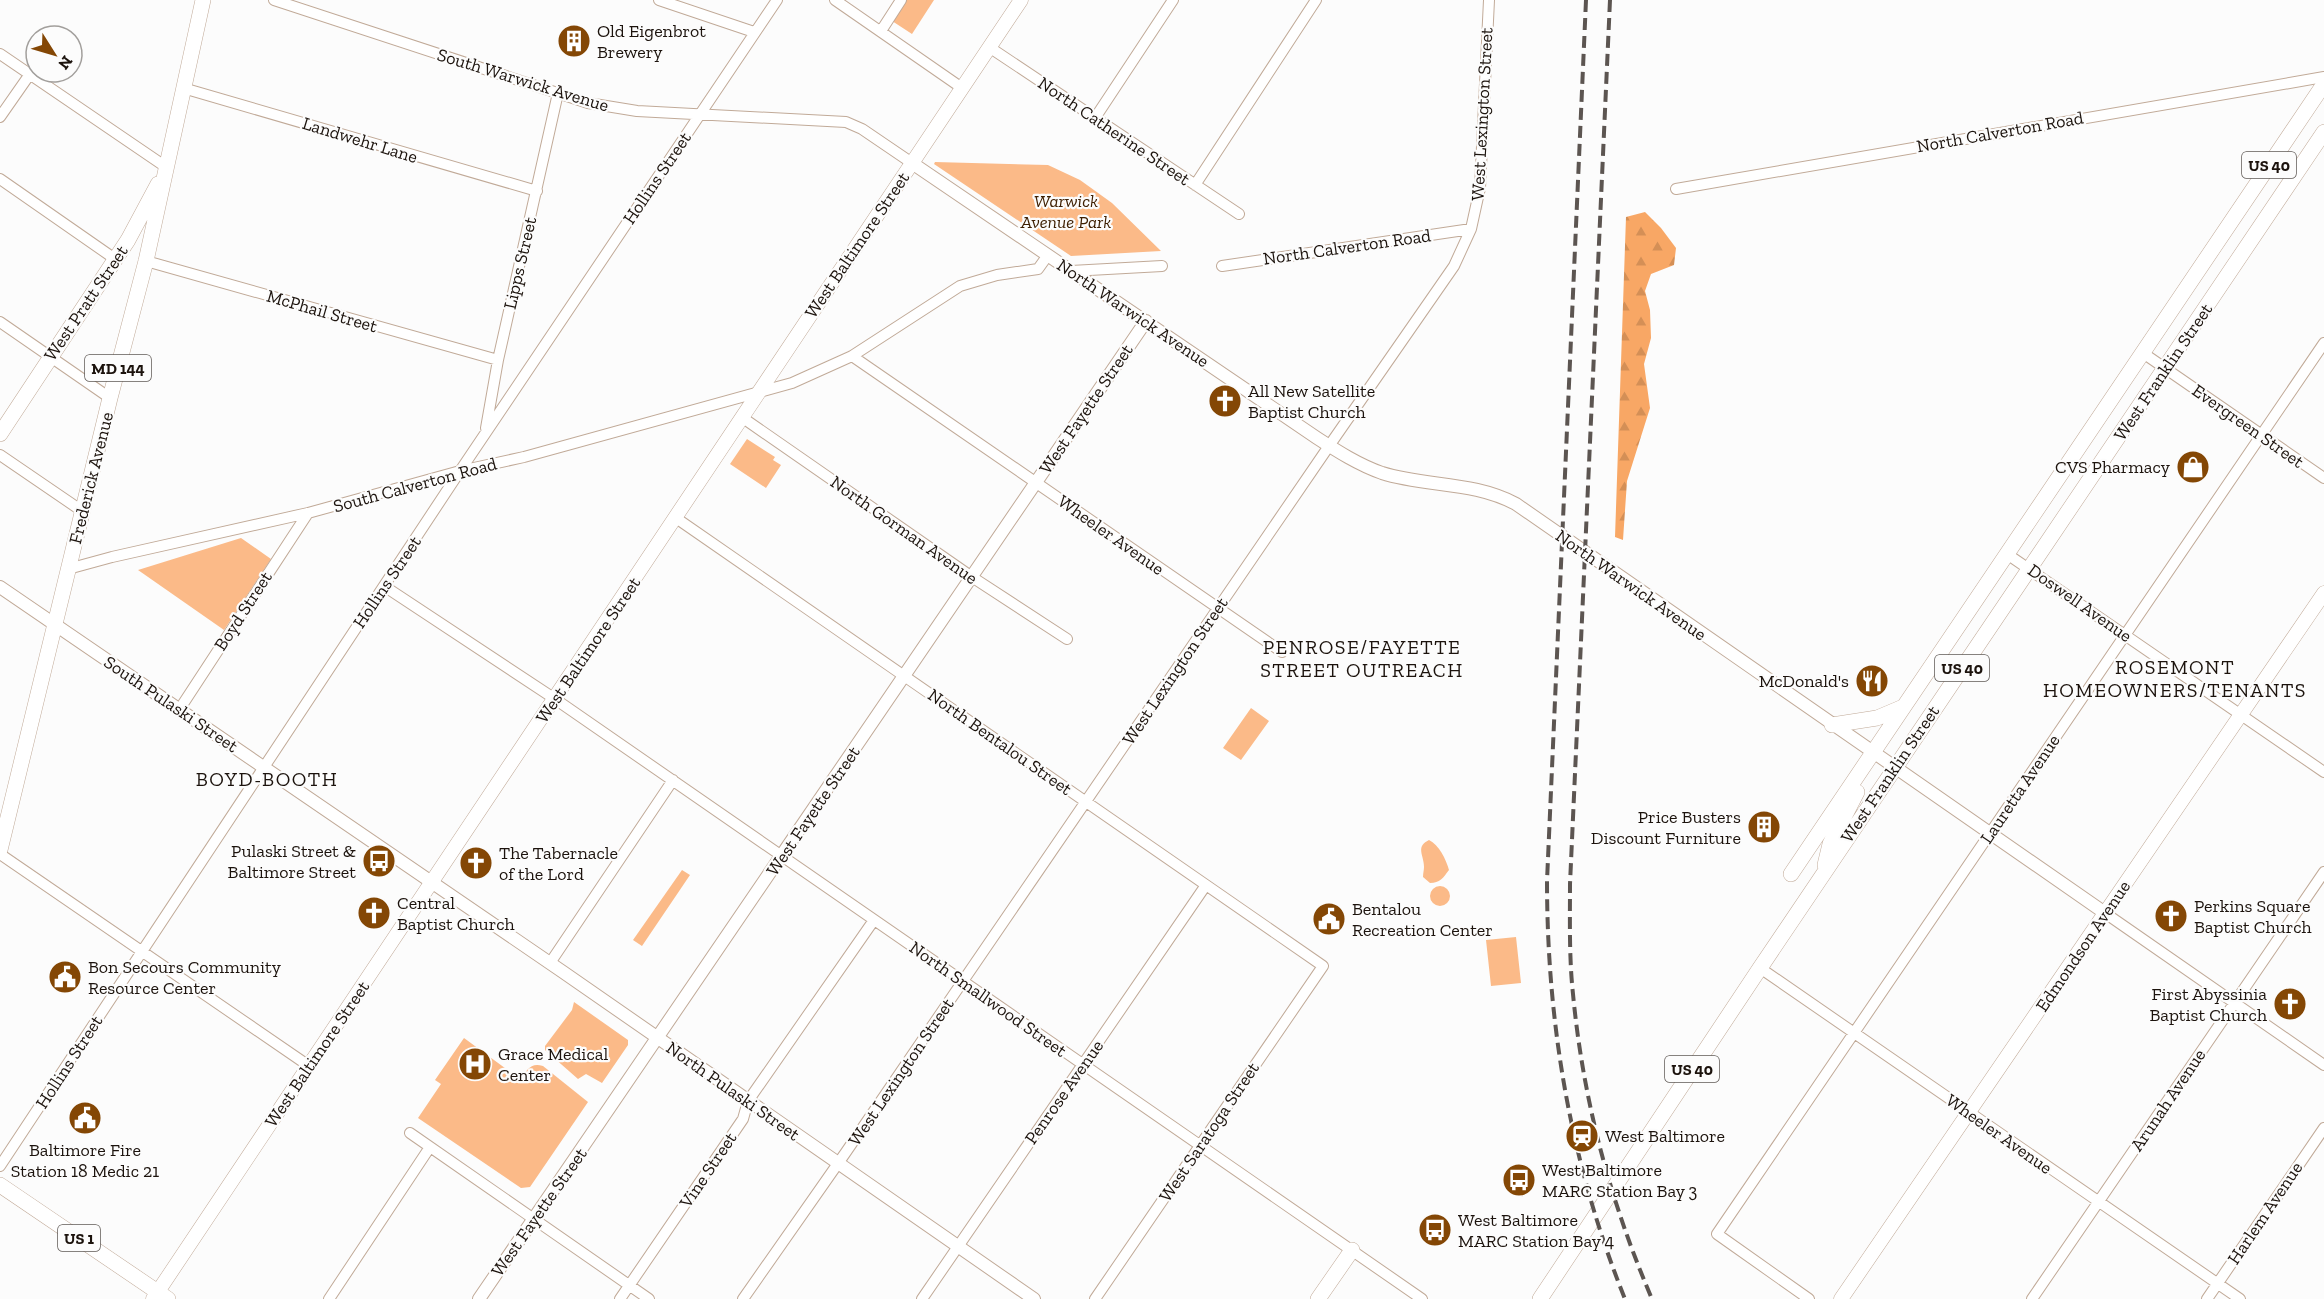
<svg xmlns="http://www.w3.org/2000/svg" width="2324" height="1299" font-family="'Zilla Slab',serif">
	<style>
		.green { fill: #fbba88 }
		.forest { fill: url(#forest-firs) }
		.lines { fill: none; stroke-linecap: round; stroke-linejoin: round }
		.minor-casing { stroke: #c1aa98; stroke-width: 12 }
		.tertiary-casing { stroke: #c1aa98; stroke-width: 14 }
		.secondary-casing { stroke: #c1aa98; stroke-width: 15 }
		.primary-casing { stroke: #c1aa98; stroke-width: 16 }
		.minor { stroke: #fff; stroke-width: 10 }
		.tertiary { stroke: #fff; stroke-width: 12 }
		.secondary { stroke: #fff; stroke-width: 14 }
		.primary { stroke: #fff; stroke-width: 15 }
		.rail { stroke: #5c5551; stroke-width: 4; stroke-dasharray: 12 6; stroke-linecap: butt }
		.labels { text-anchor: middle; stroke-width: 4.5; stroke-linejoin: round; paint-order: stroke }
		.shield { fill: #fcfcfc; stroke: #5f5955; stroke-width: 1.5 }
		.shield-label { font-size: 16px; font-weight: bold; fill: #1c130d }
		.poi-label { font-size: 18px; fill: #1c130d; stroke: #fcfcfc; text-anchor: start }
		.street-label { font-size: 18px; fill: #1c130d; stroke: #fcfcfc }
		.park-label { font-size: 18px; font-style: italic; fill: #3f2003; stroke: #fcfcfc }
		.neighbourhood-label { font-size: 20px; letter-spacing: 1.5px; fill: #1c130d; stroke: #fcfcfc }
	</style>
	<defs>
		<pattern id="forest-firs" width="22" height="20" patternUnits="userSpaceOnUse" patternTransform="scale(1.5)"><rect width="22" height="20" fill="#f8a765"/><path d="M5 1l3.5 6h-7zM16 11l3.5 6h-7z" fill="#d48f56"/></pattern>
	</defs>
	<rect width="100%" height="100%" fill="#fcfcfc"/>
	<path class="green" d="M901,0H934L912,34L889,19Z
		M935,162L1048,165L1080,180L1112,203L1161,251L1071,256L934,164Z
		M747,439L775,457L773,460L781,465L766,488L730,464Z
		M241,538L271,559L224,630L138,570Z
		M1251,708L1269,721L1241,760L1223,748Z
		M1429,840C1439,845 1446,859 1449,870C1443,878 1440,883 1430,883L1423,877C1423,873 1424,870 1424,867C1424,855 1415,847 1429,840Z
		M682,870L690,875L642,946L633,940Z
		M1430 896a10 10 0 1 1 20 0a10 10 0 1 1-20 0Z
		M1516,937L1521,983L1491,986L1486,940Z
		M574,1002L628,1040V1045L602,1083L586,1074L578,1079L545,1050V1046L572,1010Z
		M464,1038L520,1079C527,1071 530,1062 543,1066L588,1102L530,1187L521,1188L418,1118L441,1084L435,1080Z"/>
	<path class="forest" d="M1645,212L1661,228L1676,248L1674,265L1651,274L1645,291L1650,310L1651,338L1644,364L1650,408L1627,481L1623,540L1615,537L1626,217Z"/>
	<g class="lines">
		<defs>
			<path id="minor" d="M274,0L588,103L637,111L846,122L862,129L912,163
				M659,0L754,32
				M835,0L962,88
				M881,31L901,0
				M989,47L1239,214
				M0,54L166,167
				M183,88L537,191
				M0,117L30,74
				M1095,118L1173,0
				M0,179L115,259
				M1195,185L1316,0
				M1676,189L2324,77
				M146,261L498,360
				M1222,266L1471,229
				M1071,271L1162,266
				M0,322L110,398
				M2143,353L2324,478
				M852,356L1282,652
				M743,418L972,577L1067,639
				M486,428L498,360L558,93
				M0,455L82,511
				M676,518L1323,966L1095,1299
				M2007,554L2324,772
				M68,569L112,557L308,513L460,471L524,457L792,383L852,356L960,286L997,275L1038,269L1048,255
				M384,586L555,699L1422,1299
				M179,710L308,513
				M0,854L309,1066
				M2105,913L2324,1065
				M550,963L673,780
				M1760,968L2240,1299
				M410,1133L649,1299
				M0,1166L460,471L777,0
				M329,1299L430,1147
				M620,1299L743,1119L748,1101L874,920
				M743,1299L846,1152L1329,446L1454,266L1471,229L1480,188L1489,0
				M922,1299L1206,885
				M1809,1299L1717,1234L2324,343
				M2032,1299L2324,872
				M2207,1299L2324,1128"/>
			<path id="tertiary" d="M912,163L1317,438C1337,451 1359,465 1382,473C1426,487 1473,481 1516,504L2105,913
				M0,587L563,972L1034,1299
				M479,1299L1146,321"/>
			<path id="secondary" d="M153,1299L1021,0
				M1841,1299L2324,593"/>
			<path id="primary" d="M0,434L128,240L158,184
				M1832,725L1877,718L1903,707
				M0,850L110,398L146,261L203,0
				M1825,865L1830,844L1857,792
				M1791,874L2324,84
				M0,1185L168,1299
				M1318,1299L1352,1250
				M1540,1299L1760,968L2324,132"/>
		</defs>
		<use href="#minor" class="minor-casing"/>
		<use href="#tertiary" class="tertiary-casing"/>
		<use href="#secondary" class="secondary-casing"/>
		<use href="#primary" class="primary-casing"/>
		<use href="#minor" class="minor"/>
		<use href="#tertiary" class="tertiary"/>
		<use href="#secondary" class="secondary"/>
		<use href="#primary" class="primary"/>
		<path class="rail" d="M1586,0L1547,881C1547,1025 1571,1165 1625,1299
			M1610,0L1570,884C1570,920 1569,957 1573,994C1583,1100 1610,1201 1652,1299"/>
	</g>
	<defs>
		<symbol id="building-disc" viewBox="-11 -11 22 22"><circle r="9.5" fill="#844705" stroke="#fcfcfc"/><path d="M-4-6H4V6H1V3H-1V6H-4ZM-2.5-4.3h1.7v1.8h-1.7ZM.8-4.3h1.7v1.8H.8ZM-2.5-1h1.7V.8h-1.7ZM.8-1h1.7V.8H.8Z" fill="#fff"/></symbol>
		<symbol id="church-disc" viewBox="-11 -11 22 22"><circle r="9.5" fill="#844705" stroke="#fcfcfc"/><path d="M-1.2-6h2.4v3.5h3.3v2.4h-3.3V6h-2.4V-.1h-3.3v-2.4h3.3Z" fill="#fff"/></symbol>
		<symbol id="shop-disc" viewBox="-11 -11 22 22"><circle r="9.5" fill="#844705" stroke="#fcfcfc"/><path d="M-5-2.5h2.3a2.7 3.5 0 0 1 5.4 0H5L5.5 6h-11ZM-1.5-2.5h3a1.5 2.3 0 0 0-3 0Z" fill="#fff"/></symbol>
		<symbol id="restaurant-disc" viewBox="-11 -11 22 22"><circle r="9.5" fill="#844705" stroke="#fcfcfc"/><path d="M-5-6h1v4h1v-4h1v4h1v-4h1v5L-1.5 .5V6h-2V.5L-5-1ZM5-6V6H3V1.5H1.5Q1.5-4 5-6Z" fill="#fff"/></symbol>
		<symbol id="bus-disc" viewBox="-11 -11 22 22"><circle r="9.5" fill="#844705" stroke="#fcfcfc"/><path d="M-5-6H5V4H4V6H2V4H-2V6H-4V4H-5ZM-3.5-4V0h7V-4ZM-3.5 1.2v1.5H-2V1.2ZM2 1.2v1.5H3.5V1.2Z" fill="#fff"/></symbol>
		<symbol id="civic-disc" viewBox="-11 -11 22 22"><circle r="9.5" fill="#844705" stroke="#fcfcfc"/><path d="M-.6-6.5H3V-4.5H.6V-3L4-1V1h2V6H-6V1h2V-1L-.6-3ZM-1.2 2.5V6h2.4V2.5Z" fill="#fff"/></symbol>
		<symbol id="hospital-disc" viewBox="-11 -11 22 22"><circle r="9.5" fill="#844705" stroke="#fcfcfc"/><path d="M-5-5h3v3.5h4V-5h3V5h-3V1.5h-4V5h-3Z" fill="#fff"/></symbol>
		<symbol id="station-disc" viewBox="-11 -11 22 22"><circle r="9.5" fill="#844705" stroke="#fcfcfc"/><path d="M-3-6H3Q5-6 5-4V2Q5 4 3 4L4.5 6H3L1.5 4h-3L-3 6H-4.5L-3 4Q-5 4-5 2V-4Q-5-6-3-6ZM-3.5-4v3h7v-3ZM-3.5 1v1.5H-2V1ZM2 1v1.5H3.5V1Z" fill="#fff"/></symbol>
	</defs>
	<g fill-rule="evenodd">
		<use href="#building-disc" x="555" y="22" width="38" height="38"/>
		<use href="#church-disc" x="1206" y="382" width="38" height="38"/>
		<use href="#shop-disc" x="2174" y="448" width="38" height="38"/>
		<use href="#restaurant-disc" x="1853" y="662" width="38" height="38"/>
		<use href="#building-disc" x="1745" y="808" width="38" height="38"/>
		<use href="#bus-disc" x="360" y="842" width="38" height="38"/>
		<use href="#church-disc" x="457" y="844" width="38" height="38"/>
		<use href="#church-disc" x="355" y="894" width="38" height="38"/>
		<use href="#church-disc" x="2152" y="897" width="38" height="38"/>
		<use href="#civic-disc" x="1310" y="900" width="38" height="38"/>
		<use href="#civic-disc" x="46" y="958" width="38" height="38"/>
		<use href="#church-disc" x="2271" y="985" width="38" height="38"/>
		<use href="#hospital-disc" x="456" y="1045" width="38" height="38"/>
		<use href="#civic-disc" x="66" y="1099" width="38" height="38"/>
		<use href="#station-disc" x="1563" y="1117" width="38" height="38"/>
		<use href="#bus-disc" x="1500" y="1161" width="38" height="38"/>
		<use href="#bus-disc" x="1416" y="1211" width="38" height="38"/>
	</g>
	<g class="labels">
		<g class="shield">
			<rect x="2242" y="152" width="54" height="26" rx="4.5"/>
			<rect x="85" y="355" width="66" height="26" rx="4.5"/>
			<rect x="1935" y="655" width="54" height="26" rx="4.5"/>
			<rect x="1665" y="1056" width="54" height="26" rx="4.5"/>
			<rect x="58" y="1225" width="42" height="26" rx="4.5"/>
		</g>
		<g class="shield-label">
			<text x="2269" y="171">US 40</text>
			<text x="118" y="374">MD 144</text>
			<text x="1962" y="674">US 40</text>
			<text x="1692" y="1075">US 40</text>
			<text x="79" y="1244">US 1</text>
		</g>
		<g class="poi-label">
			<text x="597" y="37">Old Eigenbrot<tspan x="597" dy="21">Brewery</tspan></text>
			<text x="1248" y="397">All New Satellite<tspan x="1248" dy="21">Baptist Church</tspan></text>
			<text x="2170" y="473" text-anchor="end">CVS Pharmacy</text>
			<text x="1849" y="687" text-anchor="end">McDonald's</text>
			<text x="1741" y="823" text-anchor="end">Price Busters<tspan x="1741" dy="21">Discount Furniture</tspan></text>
			<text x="356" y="857" text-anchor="end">Pulaski Street &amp;<tspan x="356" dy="21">Baltimore Street</tspan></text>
			<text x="499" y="859">The Tabernacle<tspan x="499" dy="21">of the Lord</tspan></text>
			<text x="397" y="909">Central<tspan x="397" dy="21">Baptist Church</tspan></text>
			<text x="2194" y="912">Perkins Square<tspan x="2194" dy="21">Baptist Church</tspan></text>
			<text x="1352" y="915">Bentalou<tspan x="1352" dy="21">Recreation Center</tspan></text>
			<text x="88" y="973">Bon Secours Community<tspan x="88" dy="21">Resource Center</tspan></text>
			<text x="2267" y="1000" text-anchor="end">First Abyssinia<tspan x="2267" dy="21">Baptist Church</tspan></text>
			<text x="498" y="1060">Grace Medical<tspan x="498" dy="21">Center</tspan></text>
			<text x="1605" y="1142">West Baltimore</text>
			<text x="85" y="1156" text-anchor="middle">Baltimore Fire<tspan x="85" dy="21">Station 18 Medic 21</tspan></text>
			<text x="1542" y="1176">West Baltimore<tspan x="1542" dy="21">MARC Station Bay 3</tspan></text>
			<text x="1458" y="1226">West Baltimore<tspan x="1458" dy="21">MARC Station Bay 4</tspan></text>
		</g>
		<g class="street-label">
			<text transform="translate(523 80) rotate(17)" y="6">South Warwick Avenue</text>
			<text transform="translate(1482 114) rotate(-87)" y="6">West Lexington Street</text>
			<text transform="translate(1114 131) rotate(34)" y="6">North Catherine Street</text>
			<text transform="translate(2000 132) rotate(-10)" y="6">North Calverton Road</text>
			<text transform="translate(360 140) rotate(17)" y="6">Landwehr Lane</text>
			<text transform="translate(657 178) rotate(-56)" y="6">Hollins Street</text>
			<text transform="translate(857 245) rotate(-56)" y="6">West Baltimore Street</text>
			<text transform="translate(1347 247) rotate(-8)" y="6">North Calverton Road</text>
			<text transform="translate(520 263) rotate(-77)" y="6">Lipps Street</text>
			<text transform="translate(86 303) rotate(-56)" y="6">West Pratt Street</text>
			<text transform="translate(322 311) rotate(16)" y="6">McPhail Street</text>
			<text transform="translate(1133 313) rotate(34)" y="6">North Warwick Avenue</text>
			<text transform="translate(2163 372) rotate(-56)" y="6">West Franklin Street</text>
			<text transform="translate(1086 409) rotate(-56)" y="6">West Fayette Street</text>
			<text transform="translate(2248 426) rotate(35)" y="6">Evergreen Street</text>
			<text transform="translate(91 478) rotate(-76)" y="6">Frederick Avenue</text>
			<text transform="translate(415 485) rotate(-15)" y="6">South Calverton Road</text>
			<text transform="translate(904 530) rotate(35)" y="6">North Gorman Avenue</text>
			<text transform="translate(1111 535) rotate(35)" y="6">Wheeler Avenue</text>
			<text transform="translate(387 582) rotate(-56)" y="6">Hollins Street</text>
			<text transform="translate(1631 585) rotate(35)" y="6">North Warwick Avenue</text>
			<text transform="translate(2080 603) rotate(35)" y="6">Doswell Avenue</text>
			<text transform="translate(243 611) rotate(-57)" y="6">Boyd Street</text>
			<text transform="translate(588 650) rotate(-56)" y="6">West Baltimore Street</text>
			<text transform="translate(1175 671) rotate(-56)" y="6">West Lexington Street</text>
			<text transform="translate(171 704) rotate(34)" y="6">South Pulaski Street</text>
			<text transform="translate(1000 742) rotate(35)" y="6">North Bentalou Street</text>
			<text transform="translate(1890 774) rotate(-56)" y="6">West Franklin Street</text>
			<text transform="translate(2020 789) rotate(-56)" y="6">Lauretta Avenue</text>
			<text transform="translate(813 811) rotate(-56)" y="6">West Fayette Street</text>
			<text transform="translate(2083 946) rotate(-56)" y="6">Edmondson Avenue</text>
			<text transform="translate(988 999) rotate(35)" y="6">North Smallwood Street</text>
			<text transform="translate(317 1054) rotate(-56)" y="6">West Baltimore Street</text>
			<text transform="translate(69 1062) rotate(-57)" y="6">Hollins Street</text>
			<text transform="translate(901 1072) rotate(-56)" y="6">West Lexington Street</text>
			<text transform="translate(733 1091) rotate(35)" y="6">North Pulaski Street</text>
			<text transform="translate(1064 1092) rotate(-55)" y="6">Penrose Avenue</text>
			<text transform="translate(2168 1100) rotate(-56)" y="6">Arunah Avenue</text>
			<text transform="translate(1209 1132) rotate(-56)" y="6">West Saratoga Street</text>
			<text transform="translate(1999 1134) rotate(35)" y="6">Wheeler Avenue</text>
			<text transform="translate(708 1170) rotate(-56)" y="6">Vine Street</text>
			<text transform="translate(539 1212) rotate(-55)" y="6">West Fayette Street</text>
			<text transform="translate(2265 1213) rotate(-56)" y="6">Harlem Avenue</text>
		</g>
		<g class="park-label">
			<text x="1066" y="207">Warwick<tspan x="1066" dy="21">Avenue Park</tspan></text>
		</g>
		<g class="neighbourhood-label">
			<text x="1362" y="654">PENROSE/FAYETTE<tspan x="1362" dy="23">STREET OUTREACH</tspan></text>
			<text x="2175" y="674">ROSEMONT<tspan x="2175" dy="23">HOMEOWNERS/TENANTS</tspan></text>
			<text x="267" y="786">BOYD-BOOTH</text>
		</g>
	</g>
	<g transform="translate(54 54) rotate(127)"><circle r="28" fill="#fcfcfc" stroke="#a29f9c" stroke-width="1.5"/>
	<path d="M0-4.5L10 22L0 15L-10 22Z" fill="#844705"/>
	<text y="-9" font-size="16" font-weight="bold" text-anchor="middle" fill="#1c130d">N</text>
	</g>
</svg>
